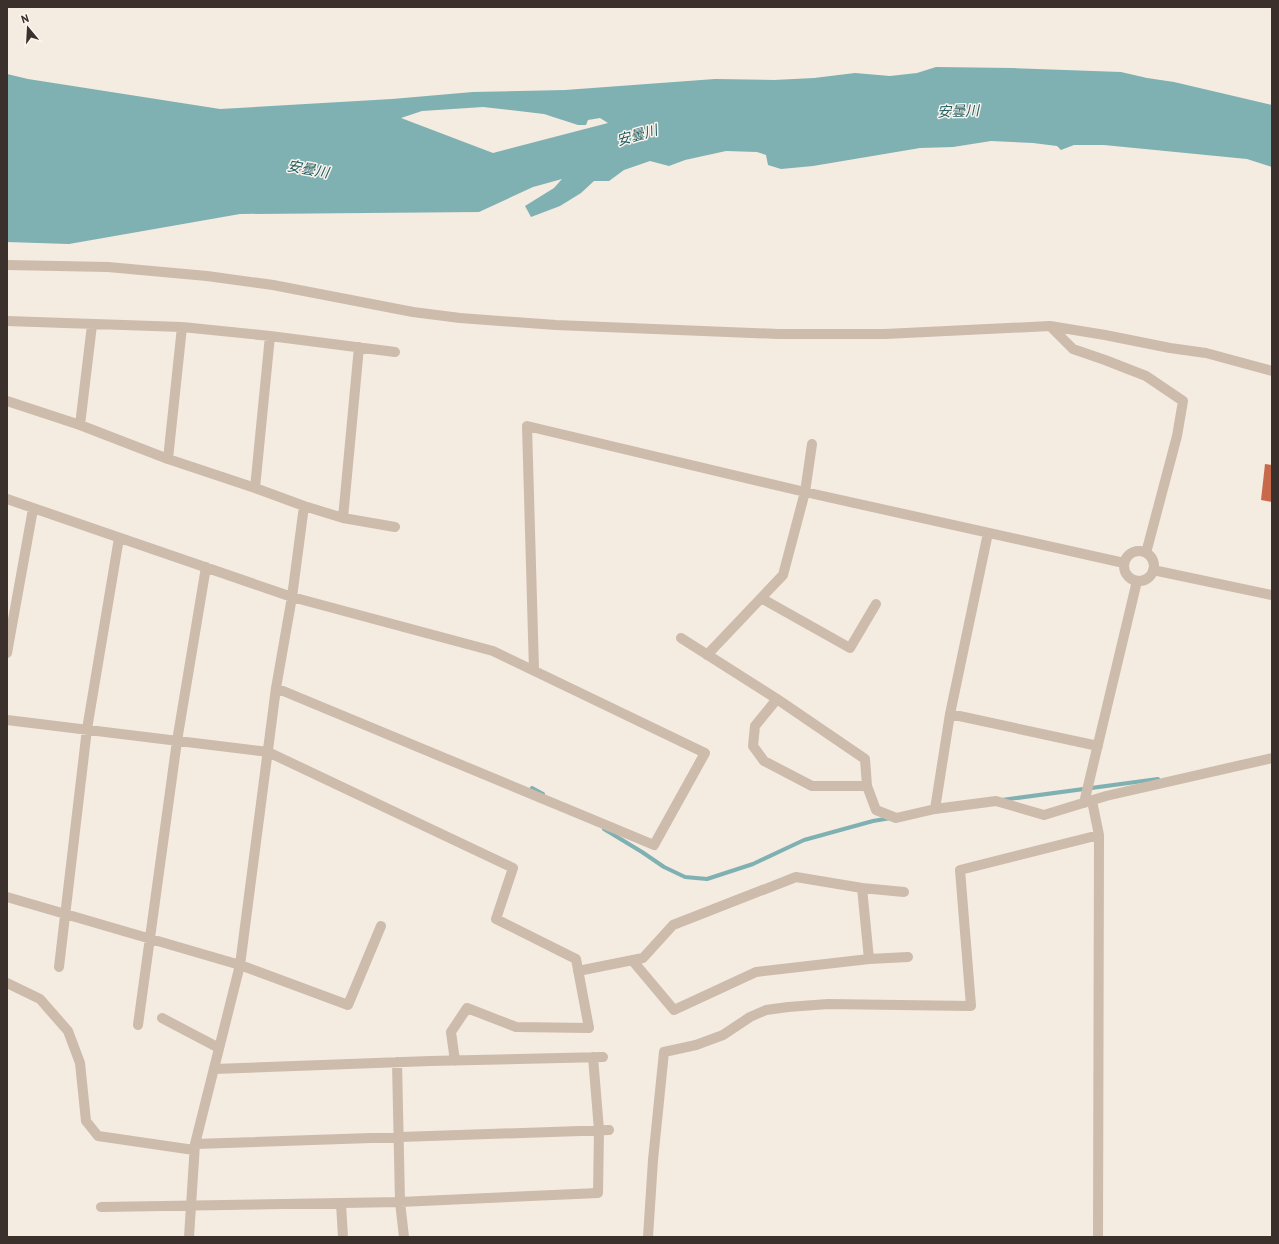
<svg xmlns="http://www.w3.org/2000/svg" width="1279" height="1244" font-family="'PT Sans','Noto Sans JP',sans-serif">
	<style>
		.water { fill: #7fb0b2; fill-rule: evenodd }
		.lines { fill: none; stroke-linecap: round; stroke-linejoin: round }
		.stream { stroke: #7fb0b2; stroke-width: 4 }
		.building { fill: #c8694b }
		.minor { stroke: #cdbbac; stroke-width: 10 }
		.labels { text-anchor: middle; stroke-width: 3; stroke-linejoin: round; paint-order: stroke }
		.water-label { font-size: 14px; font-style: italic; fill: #1f5a5e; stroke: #fbf5ee }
	</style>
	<rect width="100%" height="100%" fill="#f4ebe1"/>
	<path class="water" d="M936,67L1012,68L1121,72L1147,78L1174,82L1272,105V167L1247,159L1104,145H1074L1061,150L1057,146L1033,143L991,141L953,147L920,148L813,166L781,169L768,165L766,155L757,152L726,151L685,160L669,166L650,161L624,170L609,181H594L581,193L560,206L531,217L525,206L554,188L562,179L533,187L479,212L240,214L69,244L7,242V74L28,79L220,109L392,99L473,92L565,90L715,79L774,80L814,78L855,73L890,76L917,73ZM483,107L544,114L578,125H586L588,120L600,118L608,123L493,153L401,118L422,111Z"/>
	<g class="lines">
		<path class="stream" d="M532,788L543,794
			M1002,800L1158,779
			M604,829L642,852L664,867L685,877L707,879L753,864L804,840L873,821L891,818"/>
	</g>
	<path class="building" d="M1265,464L1272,465V502L1261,500Z"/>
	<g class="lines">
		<path class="minor" d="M7,265L108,267L207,276L273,285L413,312L460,318L556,325L778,334H885L1050,326L1105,335L1170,348L1206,353L1272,371
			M7,321L182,327L270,336L395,352
			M1050,326L1073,349L1105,360L1146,376L1183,401L1177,436L1146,553
			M7,401L80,425L168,459L255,488L304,506L343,518L395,527
			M80,425L92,325
			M168,459L182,327
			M255,488L270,336
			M7,499L292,597L493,651L705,753L654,845L276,688
			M343,518L359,347
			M1124 566a15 15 0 1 1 30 0a15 15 0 1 1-30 0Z
			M1153,570L1272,595
			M761,598L850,648L876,604
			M681,638L777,699L865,759L867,786L876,810L896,818L935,809L996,801L1044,815L1106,796L1272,758
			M7,653L33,509
			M707,655L783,575L805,492L812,444
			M534,670L527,426L805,492L1124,563
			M777,699L755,726L753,746L764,761L812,786H867
			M950,714L1098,746
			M7,720L268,752L513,868L496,919L576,959L589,1028L516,1027L467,1008L451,1032L455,1061
			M1092,801L1099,835L1098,1237
			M1084,803L1137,581
			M935,809L950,714L988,533
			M862,888L904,892
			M7,897L240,965L348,1005L381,926
			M869,959L908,957
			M59,967L87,729L119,538
			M578,971L643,958L673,925L796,877L862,888L869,959L756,972L674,1010L632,960
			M7,983L40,999L68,1031L80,1063L86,1121L98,1136L194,1150
			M162,1018L219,1048
			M138,1025L177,741L206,567
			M397,1062L400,1202L404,1237
			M214,1069L430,1061L603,1057
			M195,1144L609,1130
			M341,1204L343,1237
			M101,1207L400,1202L598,1193L599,1130L593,1057
			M189,1237L195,1144L240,965L276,688L292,597L304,506
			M648,1237L653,1160L664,1052L696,1045L723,1035L750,1017L766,1010L788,1007L828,1004L971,1006L960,870L1099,835"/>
	</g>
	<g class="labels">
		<g class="water-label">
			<text transform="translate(958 111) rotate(-2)" y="5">安曇川</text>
			<text transform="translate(637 135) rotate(-16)" y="5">安曇川</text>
			<text transform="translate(308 169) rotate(10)" y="5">安曇川</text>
		</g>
	</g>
	<rect width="1279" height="1244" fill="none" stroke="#3b302b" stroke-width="16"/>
	<g transform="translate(28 28) rotate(342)" stroke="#fbf5ee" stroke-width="3" paint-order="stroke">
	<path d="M0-3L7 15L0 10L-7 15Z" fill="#3b302b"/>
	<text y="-6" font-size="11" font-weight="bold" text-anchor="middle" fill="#3b302b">N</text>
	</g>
</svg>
